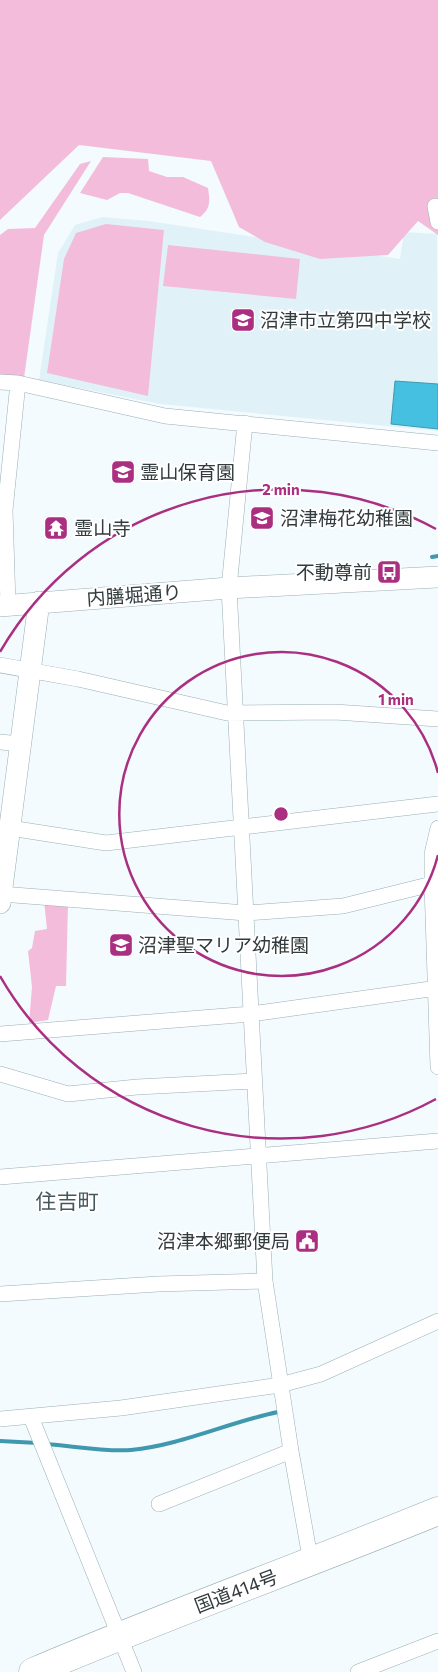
<svg xmlns="http://www.w3.org/2000/svg" width="438" height="1672" font-family="Commissioner,'Noto Sans JP',sans-serif">
	<style>
		.built { fill: #e0f2f8 }
		.green { fill: #f4bcdb }
		.water { fill: #46c0e0; stroke: #4098af }
		.lines { fill: none; stroke-linecap: round; stroke-linejoin: round }
		.stream { stroke: #4098af; stroke-width: 4 }
		.street-casing { stroke: #9aafb5; stroke-width: 16 }
		.secondary-casing { stroke: #9aafb5; stroke-width: 22 }
		.highway-casing { stroke: #9aafb5; stroke-width: 29 }
		.street { stroke: #fff; stroke-width: 15 }
		.secondary { stroke: #fff; stroke-width: 21 }
		.highway { stroke: #fff; stroke-width: 28 }
		.ring { fill: none; stroke: #ab2f81; stroke-width: 2.5 }
		.labels { text-anchor: middle; stroke-width: 4; stroke-linejoin: round; paint-order: stroke }
		.poi-label { font-size: 19px; fill: #323b3d; stroke: #fff; text-anchor: start }
		.street-label { font-size: 19px; fill: #323b3d; stroke: #fff }
		.quarter-label { font-size: 21px; fill: #45575d; stroke: #fff }
		.centre { fill: #ab2f81; stroke: #fff; stroke-width: 2.5 }
		.ring-label { font-size: 15px; text-anchor: middle; font-weight: bold; fill: #ab2f81; stroke: #fff; stroke-width: 4; stroke-linejoin: round; paint-order: stroke }
	</style>
	<rect width="100%" height="100%" fill="#f3fbfe"/>
	<path class="built" d="M102,217L149,221L400,259L404,232L437,234L438,431L160,404L39,380L58,253L75,225Z"/>
	<path class="green" d="M0,0H438V235L418,221L388,255L320,259L265,242L239,227L211,161L79,145L0,220Z
		M103,157L148,159L149,171L167,177H183L208,188C210,201 211,208 200,217L128,193H120L107,200L80,193Z
		M91,161L44,235L24,378L0,376V235L8,229L35,228L80,164Z
		M106,224L164,230L148,396L47,373L64,259L76,233Z
		M168,245L300,259L296,299L163,286Z
		M44,901L68,903L66,986H56L48,1020L29,1023L32,987L28,951L32,948L35,931L47,929Z"/>
	<path class="water" d="M395,381L438,384V429L391,424Z"/>
	<g class="lines">
		<path class="stream" d="M432,557L438,556
			M0,1441L38,1443
			M47,1444C73,1446 105,1452 131,1450C182,1445 229,1422 278,1412"/>
		<defs>
			<path id="street" d="M435,206L438,222
				M0,382L18,383L165,416L438,443
				M245,423L229,588L265,1281L291,1451L311,1563
				M8,605L5,510L18,383
				M0,665L78,679L227,713L335,712L438,719
				M0,742L21,744
				M10,828L106,843L438,804
				M438,828L432,854V884L438,1067
				M1,894L246,913L343,906L432,884
				M0,1034L251,1014L438,988
				M0,1074L68,1094L137,1087L254,1081
				M0,1177L438,1141
				M0,1294L158,1284L265,1281
				M31,1417L134,1672
				M0,1419L121,1408L280,1385L321,1374L438,1321
				M159,1504L291,1451
				M358,1672L438,1641"/>
			<path id="secondary" d="M0,606L229,588L438,577
				M0,903L39,602"/>
			<path id="highway" d="M33,1672C167,1615 303,1566 438,1511"/>
		</defs>
		<use href="#street" class="street-casing"/>
		<use href="#secondary" class="secondary-casing"/>
		<use href="#highway" class="highway-casing"/>
		<use href="#street" class="street"/>
		<use href="#secondary" class="secondary"/>
		<use href="#highway" class="highway"/>
	</g>
	<g class="ring">
		<path d="M438 855A162 162 0 1 1 438 773"/>
		<path d="M436 1099A324 324 0 0 1 0 976M0 652A324 324 0 0 1 436 529"/>
	</g>
	<defs>
		<symbol id="school-square" viewBox="-11 -11 22 22"><rect x="-9" y="-9" width="18" height="18" rx="4" fill="#ab2f81" stroke="#fff"/><path d="M0-5L7-2L0 1L-7-2ZM-4 1L0 2.5L4 1V4Q0 6-4 4Z" fill="#fff"/></symbol>
		<symbol id="temple-square" viewBox="-11 -11 22 22"><rect x="-9" y="-9" width="18" height="18" rx="4" fill="#ab2f81" stroke="#fff"/><path d="M0-6L5-2H3V0L6.5 2.5H4V6H1.5V3h-3V6H-4V2.5H-6.5L-3 0V-2H-5Z" fill="#fff"/></symbol>
		<symbol id="bus-square" viewBox="-11 -11 22 22"><rect x="-9" y="-9" width="18" height="18" rx="4" fill="#ab2f81" stroke="#fff"/><path d="M-5-6H5V4H4V6H2V4H-2V6H-4V4H-5ZM-3.5-4V0h7V-4ZM-3.5 1.2v1.5H-2V1.2ZM2 1.2v1.5H3.5V1.2Z" fill="#fff"/></symbol>
		<symbol id="civic-square" viewBox="-11 -11 22 22"><rect x="-9" y="-9" width="18" height="18" rx="4" fill="#ab2f81" stroke="#fff"/><path d="M-.6-6.5H3V-4.5H.6V-3L4-1V1h2V6H-6V1h2V-1L-.6-3ZM-1.2 2.5V6h2.4V2.5Z" fill="#fff"/></symbol>
	</defs>
	<g fill-rule="evenodd">
		<use href="#school-square" x="229" y="306" width="28" height="28"/>
		<use href="#school-square" x="109" y="458" width="28" height="28"/>
		<use href="#school-square" x="248" y="504" width="28" height="28"/>
		<use href="#temple-square" x="42" y="514" width="28" height="28"/>
		<use href="#bus-square" x="375" y="558" width="28" height="28"/>
		<use href="#school-square" x="107" y="931" width="28" height="28"/>
		<use href="#civic-square" x="293" y="1227" width="28" height="28"/>
	</g>
	<g class="labels">
		<g class="poi-label">
			<text x="260" y="327">沼津市立第四中学校</text>
			<text x="140" y="479">霊山保育園</text>
			<text x="280" y="525">沼津梅花幼稚園</text>
			<text x="74" y="535">霊山寺</text>
			<text x="372" y="579" text-anchor="end">不動尊前</text>
			<text x="138" y="952">沼津聖マリア幼稚園</text>
			<text x="290" y="1248" text-anchor="end">沼津本郷郵便局</text>
		</g>
		<g class="street-label">
			<text transform="translate(134 595) rotate(-4)" y="7">内膳堀通り</text>
			<text transform="translate(236 1591) rotate(-21)" y="7">国道414号</text>
		</g>
		<g class="quarter-label">
			<text x="67" y="1209">住吉町</text>
		</g>
	</g>
	<circle cx="281" cy="814" r="8" class="centre"/>
	<g class="ring-label">
		<text x="281" y="495">2 min</text>
		<text x="396" y="705">1 min</text>
	</g>
</svg>
